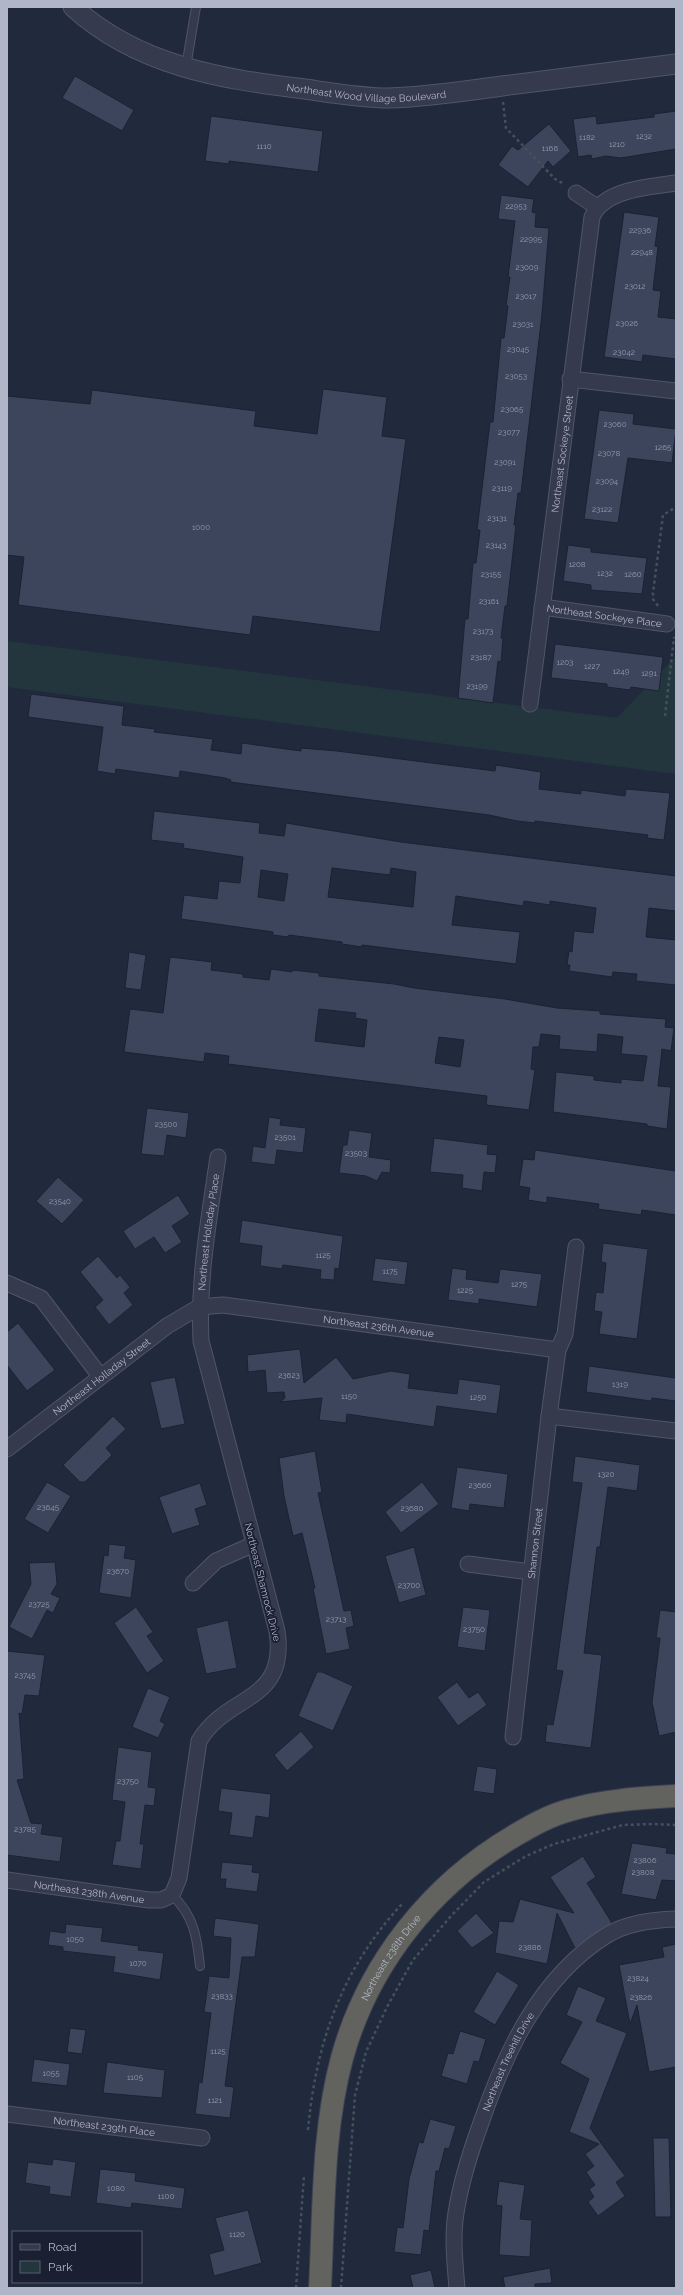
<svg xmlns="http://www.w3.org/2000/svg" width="683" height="2295" font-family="Raleway,sans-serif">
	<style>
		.green { fill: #23363d }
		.building { fill: #3d455c; stroke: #1c2233; fill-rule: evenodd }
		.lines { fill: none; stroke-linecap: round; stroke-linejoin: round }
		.service-casing { stroke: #505667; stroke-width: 10 }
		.minor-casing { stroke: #505667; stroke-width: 17 }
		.tertiary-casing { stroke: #505667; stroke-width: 21 }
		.trunk-casing { stroke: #3d4354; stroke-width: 24 }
		.path { stroke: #41535a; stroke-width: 2.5; stroke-dasharray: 3 3; stroke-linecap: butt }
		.service { stroke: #353b4c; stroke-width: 8 }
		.minor { stroke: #353b4c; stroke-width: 15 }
		.tertiary { stroke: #353b4c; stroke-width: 19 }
		.trunk { stroke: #62625e; stroke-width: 22 }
		.labels { text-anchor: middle; stroke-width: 3.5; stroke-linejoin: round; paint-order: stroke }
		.number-label { font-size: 8px; fill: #939aad }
		.street-label { font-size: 10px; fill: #b0b6c8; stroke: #1a2031 }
	</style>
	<rect width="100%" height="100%" fill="#21293c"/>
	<path class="green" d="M7,641L617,718L676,656V774L7,687Z"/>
	<path class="building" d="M75,76L134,110L122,131L62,98Z
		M676,111V149L621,158L606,156L592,159L591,155L578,157L573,119L596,116L597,124L654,117V114Z
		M211,116L323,131L318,172L229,161V164L205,161Z
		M549,124L571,151L553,167L548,161L528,187L498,165L512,146L518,150Z
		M501,195L534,199L532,212L536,213L535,227L549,228L542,314L521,493H518L514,525H516L507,606H505L501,638H503L501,662L498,661L493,703L458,698L465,619H468L473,563H476L480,530H477L490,422H493L501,338H504L508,306L506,305L510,277H508L515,221L498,219Z
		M624,212L659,217L655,246L658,247L653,290L661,291L658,317L676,319V359L643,355L642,362L604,357Z
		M323,389L387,397L382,436L406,439L380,632L253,616L250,635L18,605L24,557L7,555V396L90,404L92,390L256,411L254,426L317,434Z
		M599,410L634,414L633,424L676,429L672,463L628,458L618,523L584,519Z
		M568,545L591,548V552L647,558L642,594L591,590V585L563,581Z
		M555,644L663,657L659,691L631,687L630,690L607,687V684L551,678Z
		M31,694L124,706L122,725L155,729L154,732L213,739L211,750L241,754L242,743L301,751V748L337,751L495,771L496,765L541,772L539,789L581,794V790L625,796L626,789L670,793L664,840L647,838L648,835L535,821V823L517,821L489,815L230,782L231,780L225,778L180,771L179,778L116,769L115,774L97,771L103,727L28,717Z
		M154,811L260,823L259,833L284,836L286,823L401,842L676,876V911L649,908L646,937L676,940V985L636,981L637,974L613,972L612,977L569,971L570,965H567L569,951L572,952L574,931L593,933L596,908L550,901V905L524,901L523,906L456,896L452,925L520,932L516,964L362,945V947L342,944V942L289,935L288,937L273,935V932L181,919L184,895L217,899L219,881L240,883L243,857L183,848L184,844L151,840ZM332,868L390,875L391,868L416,872L413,907L328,897ZM261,870L288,874L284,901L258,897Z
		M129,952L146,955L141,990L125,988Z
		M170,957L212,962L211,970L243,974V977L269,980L271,969L292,972V970L319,973V976L394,984L414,988L505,999L557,1008L600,1011V1014L666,1019L665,1027L674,1028L671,1051L662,1049L658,1086L671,1087L667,1129L647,1126V1124L553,1112L556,1072L594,1076V1080L621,1083V1079L643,1081L647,1056L621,1054L623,1037L598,1034L597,1052L559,1049L560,1036L541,1034L539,1047H533L531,1069L535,1070L529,1110L486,1105L487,1096L228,1064L229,1056L205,1053L204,1062L124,1052L130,1009L163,1013ZM319,1009L356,1013L355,1018L367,1020L364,1047L315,1041ZM439,1037L464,1040L460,1067L435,1063Z
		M147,1108L189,1113L186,1138L167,1135L164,1156L141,1154Z
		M269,1117L281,1119L280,1125L306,1128L303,1153L277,1150L275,1165L251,1162L253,1146L265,1148Z
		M349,1130L372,1133L369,1157L391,1160L390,1173L382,1172L377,1181L366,1176L339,1173L343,1145H347Z
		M434,1138L488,1145L487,1154L497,1155L495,1173L484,1172L482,1191L462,1188L463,1175L430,1172Z
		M535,1150L676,1171V1215L642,1210L641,1215L598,1209L599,1204L547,1197V1203L528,1200L530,1188L519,1186L523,1159L534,1160Z
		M58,1177L84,1200L62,1224L36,1201Z
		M178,1195L190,1214L172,1226L182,1242L165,1253L154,1237L135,1249L123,1231Z
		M242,1220L343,1236L339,1269L335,1268L334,1280L320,1279L321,1270L283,1265L282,1269L260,1266L262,1246L239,1243Z
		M603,1243L648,1249L637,1339L599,1334L602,1312L594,1311L596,1292L603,1293L606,1263L601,1262Z
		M98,1256L117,1278L120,1275L130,1287L124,1293L133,1305L109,1325L95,1307L103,1300L80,1272Z
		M375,1258L408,1262L405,1285L372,1281Z
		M452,1268L467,1270L466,1279L498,1283L500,1269L542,1274L537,1307L479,1299V1304L448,1300Z
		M18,1323L55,1370L27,1391L7,1365V1332Z
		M300,1349L304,1383L336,1357L353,1379L391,1371L410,1374L408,1388L457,1394L459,1379L501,1385L497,1414L437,1406L434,1427L347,1414L346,1423L319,1420L322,1398L280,1402L285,1398L284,1392L267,1393L265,1370L248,1372L247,1355Z
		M589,1366L676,1378V1401L652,1398L651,1401L586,1392Z
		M175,1377L185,1424L161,1429L150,1382Z
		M113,1416L126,1429L106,1448L112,1455L85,1482H80L63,1465Z
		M315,1451L322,1492L318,1493L344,1611L351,1610L354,1626L346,1628L350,1649L326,1654L313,1588H315L302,1533L293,1536L284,1496L279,1458Z
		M575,1456L640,1465L637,1491L608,1487L600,1547H597L584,1653L602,1655L591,1748L545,1742L547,1724L553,1725L563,1671L556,1670L582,1483L572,1482Z
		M457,1467L508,1474L504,1508L470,1504L469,1511L451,1508Z
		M47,1482L71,1496L48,1533L24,1519Z
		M422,1482L439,1504L401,1533L385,1512Z
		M200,1483L207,1505L195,1509L200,1525L172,1534L159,1497Z
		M109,1544L126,1546L124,1558L136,1560L131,1598L99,1593L104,1555L108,1556Z
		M414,1547L426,1595L399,1603L385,1556Z
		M55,1562L57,1584L51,1594L60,1598L53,1613L47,1610L32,1639L9,1627L31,1584L29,1563Z
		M136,1607L153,1632L147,1636L164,1661L147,1673L114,1623Z
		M463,1607L490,1610L485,1651L457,1647Z
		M660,1610L676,1612V1732L659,1736L652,1702L660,1638H656Z
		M228,1620L237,1668L206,1674L196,1628Z
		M7,1651L45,1655L39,1696L25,1695L22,1714L19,1713L24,1779L17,1780L31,1823L43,1824L41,1834L63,1837L60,1862L7,1855Z
		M317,1672H322L353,1686L333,1731L298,1716Z
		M457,1682L469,1698L478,1692L487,1705L458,1726L437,1697Z
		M148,1688L170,1697L160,1721L165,1724L158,1738L132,1727Z
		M301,1731L314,1747L287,1771L274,1755Z
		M118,1747L152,1752L148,1787L156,1788L154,1806L145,1805L140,1844H144L141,1869L112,1865L116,1841H120L125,1802L112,1800Z
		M477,1766L497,1769L494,1794L473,1791Z
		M221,1788L271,1794L269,1818L256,1816L253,1838L229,1835L232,1813L218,1811Z
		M632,1843L667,1848L666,1853L676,1854V1881L662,1880L656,1900L621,1894Z
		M583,1856L596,1877L587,1883L612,1923L575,1948L557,1913L547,1964L495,1953L499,1921L513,1922L520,1899L574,1913L550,1877Z
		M222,1862L253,1865L252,1872L260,1873L257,1892L225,1888L226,1879H220Z
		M476,1913L494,1933L472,1948L457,1931Z
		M215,1918L259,1924L255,1957H242L225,2086L234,2087L230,2118L195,2114L199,2082L202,2083L211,2013L204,2012L209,1976L229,1978L231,1938L213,1936Z
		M66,1924L103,1928L101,1941L139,1946L138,1950L164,1953L160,1980L113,1972L115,1957L63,1951V1947L48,1945L50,1931L65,1933Z
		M676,1944V2067L649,2072L637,2005L630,2024L619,1965L664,1957L662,1947Z
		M497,1971L519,1985L495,2025L473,2012Z
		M578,1986L606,1998L596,2021L627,2033L590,2128L625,2176L616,2182L625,2196L598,2216L588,2202L594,2197L589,2189L595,2185L586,2172L594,2166L585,2154L599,2144L569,2132L589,2079L560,2063L582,2022L566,2015Z
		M70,2028L86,2030L82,2054L67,2052Z
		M460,2031L486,2039L479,2062L474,2061L467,2084L441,2076L448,2053L453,2054Z
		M34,2059L70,2064L67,2086L31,2082Z
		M107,2062L165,2070L162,2098L103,2093Z
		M430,2119L456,2126L449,2149L445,2148L439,2171H436L429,2231L424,2230L421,2255L394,2252L397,2227L403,2228L409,2179L419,2142L423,2143Z
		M653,2138H669L671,2217H655Z
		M53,2159L76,2162L71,2197L49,2194L50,2187L25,2183L28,2162L52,2165Z
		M100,2169L136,2173L135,2181L185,2188L182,2209L132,2203L131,2208L96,2203Z
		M499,2181L525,2185L520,2219L532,2220L530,2257L499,2255L502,2206L496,2205Z
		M248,2210L262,2263L214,2276L209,2254L224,2250L215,2218Z
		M550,2268L552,2283L535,2284V2288H505L503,2277Z
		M431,2270L435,2288H413L410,2275Z"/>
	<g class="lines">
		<defs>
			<path id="service" d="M186,67L196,7
				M172,1895C194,1916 197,1937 200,1966"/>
			<g id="minor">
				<path d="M576,193L597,207"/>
				<path d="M570,379L676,391"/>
				<path id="s1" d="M542,607L667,624"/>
				<path id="s2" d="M530,704L592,217C604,189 649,187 676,183"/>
				<path d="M7,1283L41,1298L100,1376"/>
				<path d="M549,1416L676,1431"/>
				<path id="s3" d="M7,1449L167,1326L199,1307L223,1305L558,1350"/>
				<path d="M468,1564L531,1572"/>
				<path d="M193,1583L216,1561L254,1544"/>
				<path id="s4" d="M513,1737L549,1416L558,1350L565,1334L576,1247"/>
				<path id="s5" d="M7,1880L149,1900H161L172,1895L179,1878L199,1741C227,1693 288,1704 277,1631L201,1341C198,1279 209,1218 218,1157"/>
				<path id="s6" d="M7,2114L202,2138"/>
				<path id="s7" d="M457,2288C455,2264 452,2237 456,2213C461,2180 471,2150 482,2120C506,2051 540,1978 604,1937C625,1923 651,1920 676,1919"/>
			</g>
			<g id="tertiary">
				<path id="s8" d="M73,7C138,66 221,79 305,89C333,93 361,98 389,98C427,97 465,91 502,86C560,79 618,71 676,64"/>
			</g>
			<g id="trunk">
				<path id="s9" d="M320,2288C324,2212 322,2132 342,2058C368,1964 431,1885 514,1836C531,1826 550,1815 570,1810C604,1800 641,1798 676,1796"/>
			</g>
		</defs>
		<use href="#service" class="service-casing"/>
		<use href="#minor" class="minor-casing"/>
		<use href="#tertiary" class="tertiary-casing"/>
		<use href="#trunk" class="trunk-casing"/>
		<path class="path" d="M503,102L506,128L555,179L564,184
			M658,606L653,599V593L663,515L676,507
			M665,716L674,637
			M308,2130C316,2042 342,1968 403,1903
			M296,2288L304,2175
			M341,2288L355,2095L366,2052L388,2005L413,1960L451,1916L484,1882L526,1856L554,1844L623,1825L654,1824L676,1825"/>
		<use href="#service" class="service"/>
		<use href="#minor" class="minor"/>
		<use href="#tertiary" class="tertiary"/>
		<use href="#trunk" class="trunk"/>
	</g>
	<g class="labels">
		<g class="number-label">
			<text x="644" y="139">1232</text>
			<text x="587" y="140">1182</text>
			<text x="617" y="147">1210</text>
			<text x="264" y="149">1110</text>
			<text x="550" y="151">1166</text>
			<text x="516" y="209">22953</text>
			<text x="640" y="233">22936</text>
			<text x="531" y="242">22995</text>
			<text x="642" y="255">22948</text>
			<text x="527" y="270">23009</text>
			<text x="635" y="289">23012</text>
			<text x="526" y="299">23017</text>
			<text x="627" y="326">23026</text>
			<text x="523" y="327">23031</text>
			<text x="518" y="352">23045</text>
			<text x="624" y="355">23042</text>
			<text x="516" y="379">23053</text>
			<text x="512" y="412">23065</text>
			<text x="615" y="427">23060</text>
			<text x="509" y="435">23077</text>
			<text x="663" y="450">1265</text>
			<text x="609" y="456">23078</text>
			<text x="505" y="465">23091</text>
			<text x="607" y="484">23094</text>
			<text x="502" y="491">23119</text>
			<text x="602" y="512">23122</text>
			<text x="497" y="521">23131</text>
			<text x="201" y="530">1000</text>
			<text x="496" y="548">23143</text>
			<text x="577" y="567">1208</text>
			<text x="605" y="576">1232</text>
			<text x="491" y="577">23155</text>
			<text x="633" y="577">1260</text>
			<text x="489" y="604">23161</text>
			<text x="483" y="634">23173</text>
			<text x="481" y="660">23187</text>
			<text x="565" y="665">1203</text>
			<text x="592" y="669">1227</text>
			<text x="621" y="674">1249</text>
			<text x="649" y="676">1291</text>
			<text x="477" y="689">23199</text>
			<text x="166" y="1127">23500</text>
			<text x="285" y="1140">23501</text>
			<text x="356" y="1156">23503</text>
			<text x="60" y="1204">23540</text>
			<text x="323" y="1258">1125</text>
			<text x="390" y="1274">1175</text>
			<text x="519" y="1287">1275</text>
			<text x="465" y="1293">1225</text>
			<text x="289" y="1378">23623</text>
			<text x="620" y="1387">1319</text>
			<text x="349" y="1399">1150</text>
			<text x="478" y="1400">1250</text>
			<text x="606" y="1477">1320</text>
			<text x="480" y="1488">23660</text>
			<text x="48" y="1510">23645</text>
			<text x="412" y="1511">23680</text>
			<text x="118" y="1574">23670</text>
			<text x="409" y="1588">23700</text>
			<text x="39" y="1607">23725</text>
			<text x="336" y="1622">23713</text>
			<text x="474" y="1632">23750</text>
			<text x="25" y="1678">23745</text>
			<text x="128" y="1784">23750</text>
			<text x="25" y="1832">23785</text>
			<text x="645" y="1863">23806</text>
			<text x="643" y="1875">23808</text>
			<text x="75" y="1942">1050</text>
			<text x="530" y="1950">23886</text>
			<text x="138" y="1966">1070</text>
			<text x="638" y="1981">23824</text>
			<text x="222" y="1999">23833</text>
			<text x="641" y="2000">23826</text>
			<text x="218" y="2054">1125</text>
			<text x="51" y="2076">1055</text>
			<text x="135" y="2080">1105</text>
			<text x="215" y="2103">1121</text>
			<text x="116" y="2191">1080</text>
			<text x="166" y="2199">1100</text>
			<text x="237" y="2237">1120</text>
		</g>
		<g class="street-label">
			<text dy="4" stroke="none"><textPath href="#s8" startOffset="312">Northeast Wood Village Boulevard</textPath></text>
			<text dy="4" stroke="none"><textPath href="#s2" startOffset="252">Northeast Sockeye Street</textPath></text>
			<text dy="4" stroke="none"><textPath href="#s1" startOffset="63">Northeast Sockeye Place</textPath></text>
			<text dy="4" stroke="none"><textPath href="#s5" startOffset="878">Northeast Holladay Place</textPath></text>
			<text dy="4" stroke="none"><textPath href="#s3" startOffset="420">Northeast 236th Avenue</textPath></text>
			<text dy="4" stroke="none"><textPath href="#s3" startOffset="119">Northeast Holladay Street</textPath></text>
			<text dy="4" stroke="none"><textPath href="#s4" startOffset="195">Shannon Street</textPath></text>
			<text transform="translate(263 1582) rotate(76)" y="4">Northeast Shamrock Drive</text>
			<text dy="4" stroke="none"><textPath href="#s5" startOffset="83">Northeast 238th Avenue</textPath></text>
			<text dy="4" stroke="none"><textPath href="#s9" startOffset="344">Northeast 238th Drive</textPath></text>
			<text dy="4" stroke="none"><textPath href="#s7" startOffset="236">Northeast Treehill Drive</textPath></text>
			<text dy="4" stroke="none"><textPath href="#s6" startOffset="98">Northeast 239th Place</textPath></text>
		</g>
	</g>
	<rect width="683" height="2295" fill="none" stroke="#b0b6c8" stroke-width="16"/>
	<rect x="12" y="2231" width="130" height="52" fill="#1a2031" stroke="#565c6d"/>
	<rect x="20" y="2244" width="20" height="6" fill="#353b4c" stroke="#565c6d"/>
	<text x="48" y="2251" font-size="12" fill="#b0b6c8">Road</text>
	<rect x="20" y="2261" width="20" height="12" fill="#23363d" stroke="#565c6d"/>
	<text x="48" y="2271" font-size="12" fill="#b0b6c8">Park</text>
</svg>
